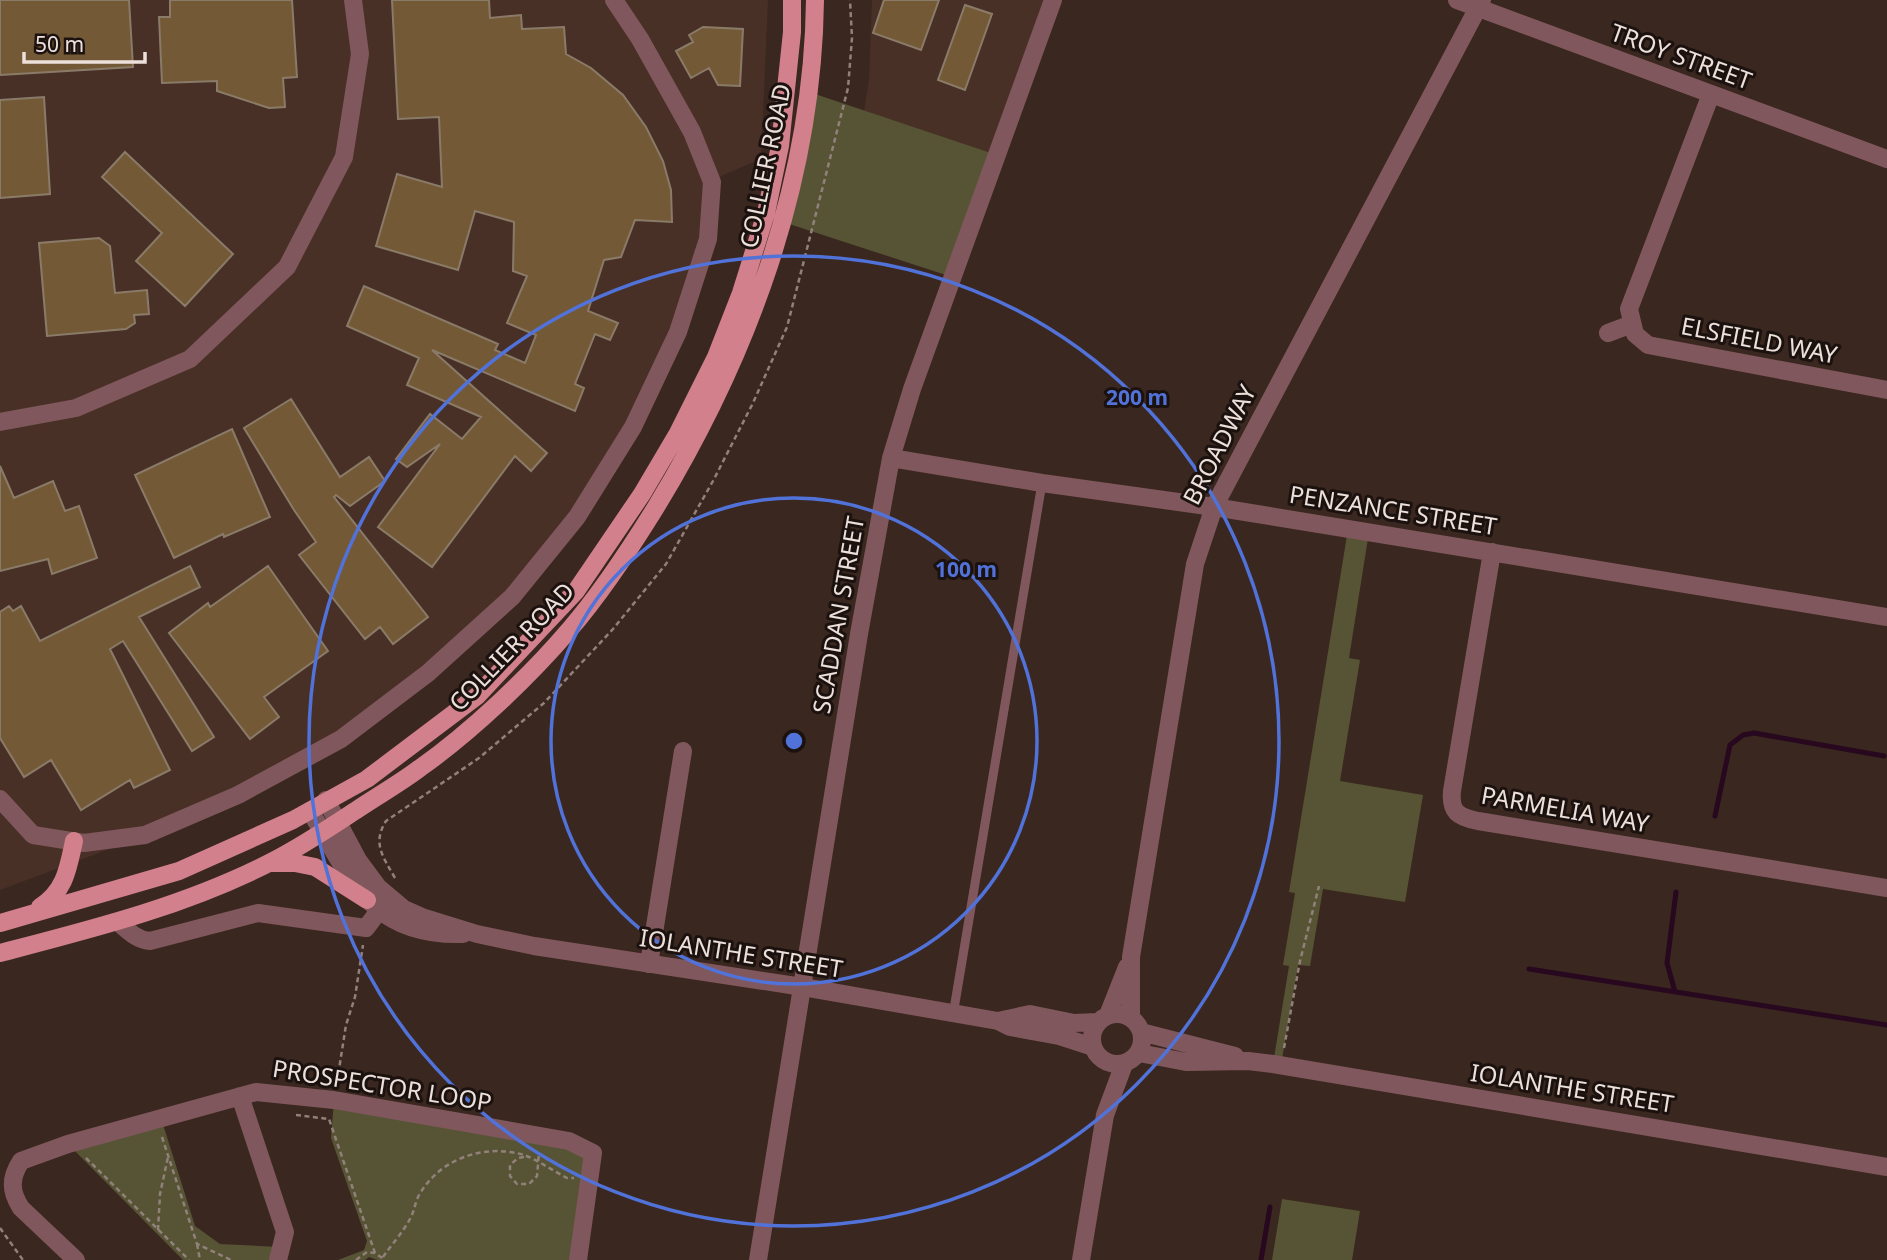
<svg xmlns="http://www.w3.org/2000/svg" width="1887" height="1260" font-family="'Noto Sans',sans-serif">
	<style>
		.built { fill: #483026 }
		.green { fill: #565434 }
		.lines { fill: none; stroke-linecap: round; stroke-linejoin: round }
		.stream { stroke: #27081f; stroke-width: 5 }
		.building { fill: #745937; stroke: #8a7b69; stroke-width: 2 }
		.path { stroke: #92817b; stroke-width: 2.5; stroke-dasharray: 5 3.5; stroke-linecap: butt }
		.service { stroke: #80575c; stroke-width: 9 }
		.minor { stroke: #80575c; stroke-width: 18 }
		.tertiary { stroke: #80575c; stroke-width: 18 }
		.primary { stroke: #d2808b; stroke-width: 18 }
		.ring { fill: none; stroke: #5172d9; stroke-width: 3.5 }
		.labels { text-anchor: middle; stroke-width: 6; stroke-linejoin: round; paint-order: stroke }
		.street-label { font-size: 24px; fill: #ede0db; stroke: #1b120f }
		.centre { fill: #5172d9; stroke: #1b120f; stroke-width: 3.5 }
		.ring-label { font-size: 21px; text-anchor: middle; font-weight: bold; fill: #5172d9; stroke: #1b120f; stroke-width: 6; stroke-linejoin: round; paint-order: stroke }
	</style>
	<rect width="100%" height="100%" fill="#3a271f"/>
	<path class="built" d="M0,0H768L761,159L714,179L707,242L632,428L503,607L340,743L139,838L0,890Z
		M872,0H1051L997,155L864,111L869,80Z"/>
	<path class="green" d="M809,92L997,155L952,277L783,222Z
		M1348,529L1369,532L1349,658L1360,660L1340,781L1423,795L1405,902L1323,889L1310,966L1298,965L1281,1065L1273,1064L1289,966L1283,965L1295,893L1289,892Z
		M334,1100L593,1153L578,1260H377L369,1257L365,1260H338L364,1250L367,1241L331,1138Z
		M161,1118L195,1226L220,1244L281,1247L278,1260H183L68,1144Z
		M1282,1199L1360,1211L1352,1260H1272Z"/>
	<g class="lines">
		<path class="stream" d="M1715,816L1730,745L1743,735L1754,733L1884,756
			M1529,969L1887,1025
			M1675,992L1667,963L1676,892
			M1261,1260L1270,1207"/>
	</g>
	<path class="building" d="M0,0H129L133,67L0,75Z
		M170,0H292L297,77L283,78L285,107L269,108L217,91V81L162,83L159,17H170Z
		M392,0H489L490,18L521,15L522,29L564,27L566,54L591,68L623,95L646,127L663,161L671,190L672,222L635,220L621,257L604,260L588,311L618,323L610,340L595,334L575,384L584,388L575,411L432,350L547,453L531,471L515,456L432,567L378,527L440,444L407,467L396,459L430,414L462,439L481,417L407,385L419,358L347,326L364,286L498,344L495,350L525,363L536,335L507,323L527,276L513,271L514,222L475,211L458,270L376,246L397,174L442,187L439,117L398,119Z
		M884,0H939L921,50L873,33Z
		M965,5L992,14L965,90L938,80Z
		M703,27L743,29L740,86L718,85L709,68L691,78L676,51L693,42L689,35Z
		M44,97L50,194L0,198V100Z
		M125,152L233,254L185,306L136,261L162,233L102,177Z
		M99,238L110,246L115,293L147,290L149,314L134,315L135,323L126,329L47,336L39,243Z
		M291,399L340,477L369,457L385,481L350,506L336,495L334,497L428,617L393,644L380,627L365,639L299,555L316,542L294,510L244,428Z
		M232,429L270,517L224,537L223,534L174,558L135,475Z
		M0,466L14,498L53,481L65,511L79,506L97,558L52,574L48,559L0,571Z
		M190,566L200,587L139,617L214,737L192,751L123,641L110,649L170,770L134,788L130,780L81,810L51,760L24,777L0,738V612L9,606L13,611L21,606L40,641Z
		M268,566L328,651L264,697L279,717L250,739L169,633L208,603L210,607Z"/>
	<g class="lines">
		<path class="path" d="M395,878C383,857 372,843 386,821L479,758L544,703L613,629L666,564L713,481L753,403L787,327L848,88L852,38L850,0
			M1284,1048L1300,961L1319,886
			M337,1082L346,1025L355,997L363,945
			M296,1115L329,1119L375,1253
			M162,1137L197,1244L231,1260
			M524,1157L518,1158L510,1165V1176L517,1184H529L537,1176L539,1153
			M86,1158L189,1260
			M0,1228L23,1260
			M158,1230L160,1194L168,1157
			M197,1244L200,1260
			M383,1257C392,1244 404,1231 411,1217C414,1211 415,1204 418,1197C438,1159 484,1143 524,1155C538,1160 553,1171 567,1178H574
			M356,1260L367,1252L375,1253L385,1260"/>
		<path class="service" d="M953,1015L1042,483"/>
		<path class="minor" d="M1457,0L1887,159
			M1711,94L1629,309L1635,334L1648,345L1887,390
			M1608,333L1632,324
			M0,422L76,408L190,359L287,267L344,157L360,54L353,0
			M891,458L1042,483L1214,507L1887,617
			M1492,552L1452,791C1450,812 1458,817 1478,821L1887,888
			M0,799L33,835L84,843L145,835L238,795L341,739L428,673L512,597L577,517L633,427L678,332L708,239L712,182L692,132L640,39L614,0
			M118,922C128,931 137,940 150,941L258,913L366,928L387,900
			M649,964L683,751
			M240,1096L285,1232L278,1260
			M76,1260L21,1208C10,1191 10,1178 21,1161L68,1144L256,1092L334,1100L569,1141L593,1153L578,1260
			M758,1260L859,634L891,458L912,389L1053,0"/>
		<path class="tertiary" d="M326,800L358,860L378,887L404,909L422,917L477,934L534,946L803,987L998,1021L1010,1027L1059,1036L1093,1047
			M310,811C352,879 370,937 463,934
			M1092 1039a25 25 0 1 1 50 0a25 25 0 1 1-50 0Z
			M1108,1015L1127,967
			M1131,1018V957L1195,564L1214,507L1482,0
			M998,1021L1030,1014L1074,1023L1098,1022
			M1141,1032L1235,1056
			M1139,1053L1186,1062L1248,1061L1273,1064L1887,1167
			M1081,1260L1105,1115L1124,1064"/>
		<path class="primary" d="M271,863H295L315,867L367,900
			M40,907C65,891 68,869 74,841
			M0,923L179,871L293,820L367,779L477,696L576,591L642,494L678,433L716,357L741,293L766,213L780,146L792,32V0
			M0,953C92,929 185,906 271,862C301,847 329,828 358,809C379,795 400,783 420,768C471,732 529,677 570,629C602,592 630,549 656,507C749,354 813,180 815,0"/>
	</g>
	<g class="ring">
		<circle cx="794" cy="741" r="243"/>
		<circle cx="794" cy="741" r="485"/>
	</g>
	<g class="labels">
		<g class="street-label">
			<text transform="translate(1681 57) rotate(20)" y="8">TROY STREET</text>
			<text transform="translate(766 166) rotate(-78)" y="8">COLLIER ROAD</text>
			<text transform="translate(1759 341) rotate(11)" y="8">ELSFIELD WAY</text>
			<text transform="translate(1220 445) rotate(-63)" y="8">BROADWAY</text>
			<text transform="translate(1393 511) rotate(9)" y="8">PENZANCE STREET</text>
			<text transform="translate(839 615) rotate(-80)" y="8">SCADDAN STREET</text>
			<text transform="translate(512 647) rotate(-46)" y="8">COLLIER ROAD</text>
			<text transform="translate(1565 810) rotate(10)" y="8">PARMELIA WAY</text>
			<text transform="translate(741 954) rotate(9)" y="8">IOLANTHE STREET</text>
			<text transform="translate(382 1086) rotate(9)" y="8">PROSPECTOR LOOP</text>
			<text transform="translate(1572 1089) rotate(9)" y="8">IOLANTHE STREET</text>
		</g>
	</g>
	<circle cx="794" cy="741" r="10" class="centre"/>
	<g class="ring-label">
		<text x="1137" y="405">200 m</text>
		<text x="966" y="577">100 m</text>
	</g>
	<path d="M24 52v10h121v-10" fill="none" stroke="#ede0db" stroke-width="3.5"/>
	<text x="35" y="52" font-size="21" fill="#ede0db" stroke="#1b120f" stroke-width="5" paint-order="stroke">50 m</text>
</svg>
